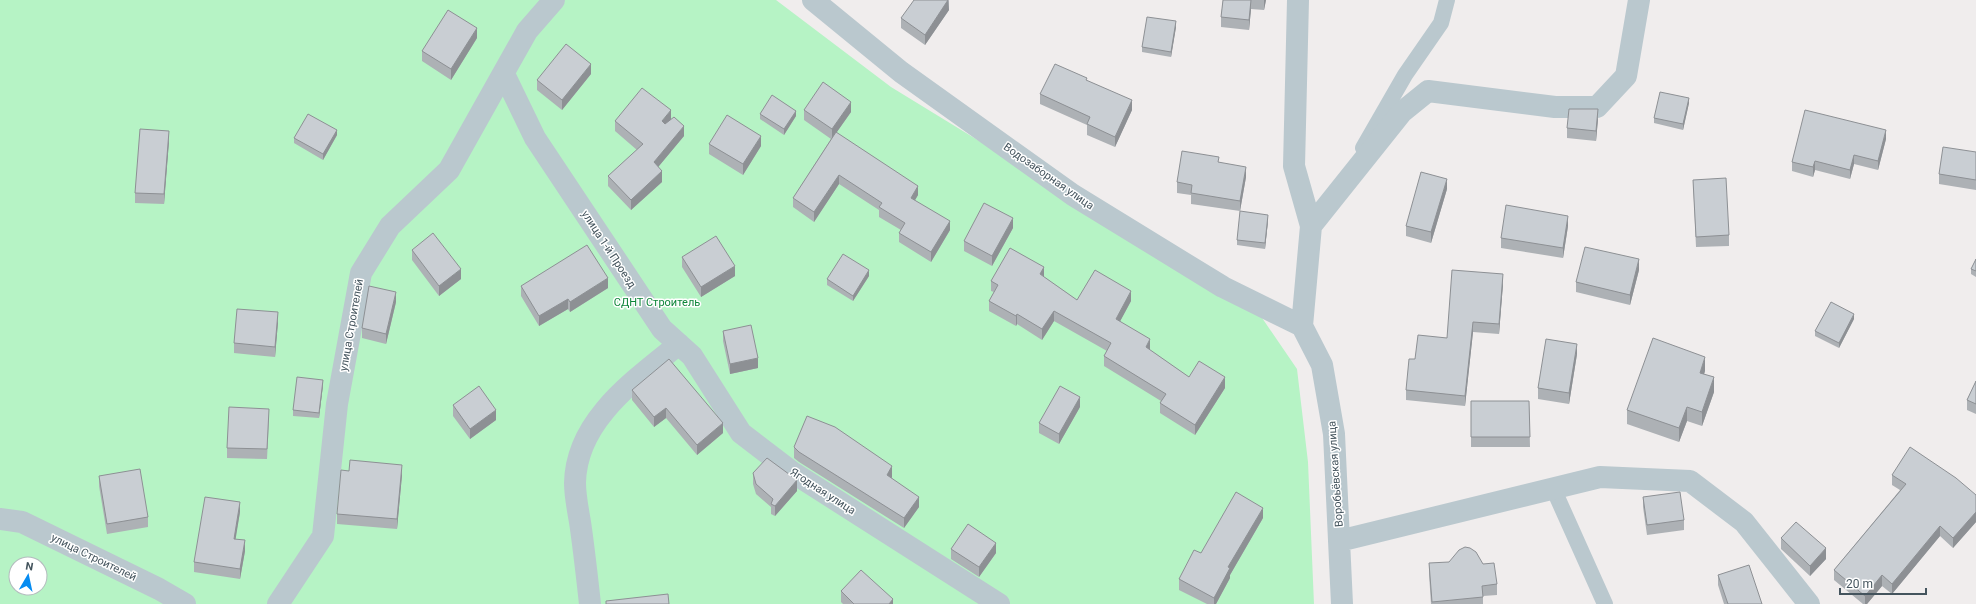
<svg xmlns="http://www.w3.org/2000/svg" width="1976" height="604" font-family="Roboto,sans-serif">
	<style>
		.green { fill: #b6f3c5; fill-rule: evenodd }
		.lines { fill: none; stroke-linecap: round; stroke-linejoin: round }
		.service { stroke: #bac8ce; stroke-width: 16 }
		.minor { stroke: #bac8ce; stroke-width: 22 }
		.wall { fill: #adb1b5 }
		.shaded-wall { fill: #8d9094 }
		.building { fill: #c9ced3; stroke: #8d9094 }
		.labels { text-anchor: middle; stroke-width: 3; stroke-linejoin: round; paint-order: stroke }
		.street-label { font-size: 11px; fill: #44545d; stroke: #fff }
		.park-label { font-size: 11px; fill: #0d8539; stroke: #fff }
	</style>
	<rect width="100%" height="100%" fill="#f0eded"/>
	<path class="green" d="M0,0H776L891,87L1258,312L1297,369L1308,462L1314,604H0ZM16,564H40V588H16Z"/>
	<g class="lines">
		<path class="service" d="M1363,148L1405,75L1441,23L1447,0
			M1553,488L1605,604"/>
		<path class="minor" d="M813,0L901,72L1073,195L1223,287L1302,326
			M1298,0L1294,166L1311,226L1302,326
			M504,74L535,138L662,329L692,356L741,433L792,472L999,604
			M1311,226L1402,112L1428,91L1555,107H1597L1626,76L1639,0
			M1302,326L1322,365L1334,434L1342,604
			M0,519L22,522L159,589L185,604
			M1339,541L1600,477L1690,481L1744,522L1809,604
			M278,604L323,536L337,404L361,273L390,226L449,170L527,31L554,0
			M590,604C587,577 584,549 580,522C578,510 575,496 575,483C576,420 635,380 679,344"/>
	</g>
	<path class="wall" d="M949,0V10L925,45L901,28V18Z
		M1223,0H1266L1264,10L1251,9L1249,30L1221,27V17Z
		M1176,27L1171,57L1142,52V47Z
		M477,38L451,80L422,61V51Z
		M591,74L562,110L537,90V80Z
		M1040,94L1132,110L1115,147L1087,135V125L1040,104Z
		M1689,103L1683,130L1654,123V118Z
		M804,110L851,112L836,133L918,195L915,200L950,230L931,262L899,242V233L901,230L879,217V210L839,184L814,222L793,207V198L831,139L804,120Z
		M760,114L796,116L784,135L760,119Z
		M671,119L684,136L658,167L662,182L631,210L608,186V176L637,150L615,131V121Z
		M1598,119L1596,141L1567,138V128Z
		M337,135L323,160L294,143V138Z
		M1886,139L1878,170L1854,164L1850,179L1815,170L1813,177L1792,171V162Z
		M169,141L164,204L135,203V193Z
		M709,144L761,146L743,175L709,154Z
		M1976,152V190L1939,184V174Z
		M1219,162L1246,177L1240,211L1191,204V195L1177,193V182Z
		M1693,180L1729,235V246L1696,247Z
		M1447,189L1431,243L1406,236V226Z
		M1268,221L1265,249L1237,245V240Z
		M1568,226L1563,258L1501,248V238Z
		M1013,228L992,266L964,251V241Z
		M412,250L461,279L439,296L412,260Z
		M682,257L735,276L701,297L682,267Z
		M1976,259V277L1971,274V269Z
		M1639,270L1630,305L1576,292V282Z
		M869,276L853,301L827,285V279Z
		M1044,277L1077,300L1131,301L1120,321L1150,349V350L1189,377L1225,388L1195,435L1160,413V403L1161,401L1104,366V356L1107,351L1054,321L1042,340L1017,324L1016,326L989,311V301L994,292L991,291V281Z
		M1503,284L1499,334L1473,332L1465,406L1406,400V390L1415,359L1447,338Z
		M521,286L608,288L570,312L568,309L539,326L521,296Z
		M396,302L386,344L362,338V328Z
		M1854,319L1839,348L1815,336V331Z
		M278,322L275,357L234,353V343Z
		M723,331L758,368L730,374L723,341Z
		M1577,354L1569,404L1538,399V388Z
		M1705,371L1704,374L1714,392L1702,426L1687,421L1679,442L1627,424V410Z
		M1976,381V414L1967,410V400Z
		M323,385L319,418L293,416V410Z
		M632,390L723,433L697,455L666,418L654,427L632,400Z
		M1471,401H1529L1530,447H1471Z
		M453,405L496,420L470,439L453,416Z
		M1080,407L1059,444L1039,433V423Z
		M269,419L267,459L227,458V448Z
		M794,447L892,477V478L919,507L904,528L799,462L794,458Z
		M753,473L797,491L775,516L771,514V507L756,494L753,484Z
		M402,475L397,529L337,524V514Z
		M1892,475L1976,495V522L1953,548L1940,536L1892,594L1882,586L1867,604H1863L1834,580V570L1900,490L1892,485Z
		M99,476L148,517V527L107,534L99,486Z
		M1643,497L1684,520V530L1647,535L1643,507Z
		M240,512L235,539L245,551L240,579L194,572V562Z
		M1263,518L1230,575V578L1216,604H1207L1179,590V579L1201,553Z
		M1781,538L1826,559L1810,576L1781,549Z
		M951,549L996,553L979,577L951,559Z
		M1429,563L1483,564L1497,584V595L1483,596V604H1431L1429,574Z
		M1718,575L1762,604H1724L1718,585Z
		M841,591L893,604H843L841,602Z"/>
	<path class="shaded-wall" d="M948,0L949,10L925,45V35Z
		M1251,0V9L1249,30V20Z
		M1264,0H1266L1264,10Z
		M1176,21V27L1171,57V52Z
		M477,28V38L451,80V69Z
		M591,64V74L562,110V100Z
		M1689,98V103L1683,130V124Z
		M1132,100V110L1115,147V137Z
		M851,102V112L832,139V129Z
		M1598,109V119L1596,141V131Z
		M671,110V121L662,131V121Z
		M796,111V116L784,135V129Z
		M684,126V136L654,172V162Z
		M337,130V135L323,160V154Z
		M1886,130V139L1878,170V161Z
		M169,131V141L164,204V194Z
		M761,136V146L743,175V164Z
		M1854,155V164L1850,179V170Z
		M1815,161V170L1813,177V167Z
		M1246,167V177L1240,211V201Z
		M662,171V182L631,210V200Z
		M839,175V184L814,222V212Z
		M1447,179V189L1431,243V232Z
		M918,186V195L911,207V198Z
		M1268,215V221L1265,249V243Z
		M1568,216V226L1563,258V248Z
		M1013,218V228L992,266V256Z
		M950,221V230L931,262V252Z
		M1639,259V270L1630,305V295Z
		M735,266V276L701,297V287Z
		M1044,267V277L1040,274Z
		M461,269V279L439,296V286Z
		M869,270V276L853,301V296Z
		M1503,274V284L1499,334V324Z
		M608,278V288L570,312V302Z
		M1131,291V301L1116,329V319Z
		M396,292V302L386,344V334Z
		M568,299V309L539,326V316Z
		M1054,311V321L1042,340V329Z
		M278,312V322L275,357V347Z
		M1017,314V324L1016,326V316Z
		M1854,314V319L1839,348V343Z
		M1473,322V332L1465,406V396Z
		M1150,339V349L1146,357V347Z
		M1577,344V354L1569,404V393Z
		M1705,357V371L1700,387V373Z
		M758,358V368L730,374V364Z
		M1225,377V388L1195,435V425Z
		M1714,377V392L1702,426V412Z
		M323,380V385L319,418V413Z
		M1080,397V407L1059,444V434Z
		M1687,407V421L1679,442V428Z
		M666,408V418L654,427V417Z
		M496,410V420L470,439V429Z
		M723,423V433L697,455V445Z
		M402,465V475L397,529V519Z
		M892,466V477L887,485V475Z
		M797,480V491L775,516V506Z
		M919,497V507L904,528V518Z
		M240,502V512L234,549V539Z
		M1263,508V518L1230,575V578L1216,604H1214V598L1228,567Z
		M1976,512V522L1953,548V538Z
		M1940,526V536L1892,594V584Z
		M245,540V551L240,579V569Z
		M996,543V553L979,577V567Z
		M1826,548V559L1810,576V566Z
		M1882,575V586L1867,604H1865V596Z
		M893,599V604H889Z"/>
	<path class="building" d="M914,0H948L925,35L901,18Z
		M1223,0H1251L1249,20L1221,17Z
		M448,10L477,28L451,69L422,51Z
		M1147,17L1176,21L1171,52L1142,47Z
		M566,44L591,64L562,100L537,80Z
		M1055,64L1087,78L1086,80L1132,100L1115,137L1087,124L1090,117L1040,94Z
		M823,82L851,102L832,129L804,110Z
		M642,88L671,110L662,121L665,124L674,117L684,126L654,162L662,171L631,200L608,176L643,144L615,121Z
		M1660,92L1689,98L1683,124L1654,118Z
		M772,95L796,111L784,129L760,114Z
		M1569,109H1598L1596,131L1567,128Z
		M1805,110L1886,130L1878,161L1854,155L1850,170L1815,161L1813,167L1792,162Z
		M308,114L337,130L323,154L294,138Z
		M727,115L761,136L743,164L709,144Z
		M140,129L169,131L164,194L135,193Z
		M836,132L918,186L911,198L950,221L931,252L899,233L905,223L879,207L882,203L839,175L814,212L793,198Z
		M1943,147L1976,152V180L1939,174Z
		M1182,151L1219,157L1218,162L1246,167L1240,201L1191,193L1192,185L1177,182Z
		M1421,172L1447,179L1431,232L1406,226Z
		M1726,178L1729,235L1696,237L1693,180Z
		M984,203L1013,218L992,256L964,241Z
		M1506,205L1568,216L1563,248L1501,238Z
		M1240,211L1268,215L1265,243L1237,240Z
		M433,233L461,269L439,286L412,250Z
		M716,236L735,266L701,287L682,257Z
		M587,245L608,278L570,302L568,299L539,316L521,286Z
		M1585,247L1639,259L1630,295L1576,282Z
		M1010,248L1044,267L1040,274L1077,300L1095,270L1131,291L1116,319L1150,339L1146,347L1189,377L1199,361L1225,377L1195,425L1160,403L1166,394L1104,356L1111,343L1054,311L1042,329L1017,314L1016,316L989,301L998,285L991,281Z
		M843,254L869,270L853,296L827,279Z
		M1976,259V271L1971,269Z
		M1452,270L1503,274L1499,324L1473,322L1465,396L1406,390L1409,359H1415L1418,335L1447,338Z
		M369,286L396,292L386,334L362,328Z
		M1831,302L1854,314L1839,343L1815,331Z
		M237,309L278,312L275,347L234,343Z
		M751,325L758,358L730,364L723,331Z
		M1653,338L1705,357L1700,373L1714,377L1702,412L1687,407L1679,428L1627,410Z
		M1546,339L1577,344L1569,393L1538,388Z
		M669,359L723,423L697,445L666,408L654,417L632,390Z
		M297,377L323,380L319,413L293,410Z
		M1976,381V404L1967,400Z
		M479,386L496,410L470,429L453,405Z
		M1060,386L1080,397L1059,434L1039,423Z
		M1471,401H1529L1530,437H1471Z
		M229,407L269,409L267,449L227,448Z
		M807,416L835,427L892,466L887,475L919,497L904,518L799,452L794,447Z
		M1910,447L1956,478L1976,495V512L1953,538L1940,526L1892,584L1882,575L1865,596L1834,570L1906,484L1892,475Z
		M767,458L797,480L775,506L771,504L773,499L756,484L753,473Z
		M350,460L402,465L397,519L337,514L341,470L349,471Z
		M140,469L148,517L107,524L99,476Z
		M1236,492L1263,508L1228,567L1230,568L1214,598L1179,579L1194,550L1201,553Z
		M1680,492L1684,520L1647,525L1643,497Z
		M205,497L240,502L234,539L245,540L240,569L194,562Z
		M1796,522L1826,548L1810,566L1781,538Z
		M968,524L996,543L979,567L951,549Z
		M1465,547L1470,548L1476,552L1483,564L1494,563L1497,584L1482,586L1483,597L1432,602L1429,563L1449,562L1459,550Z
		M1749,565L1762,604H1728L1718,575Z
		M861,570L893,599L889,604H854L841,591Z
		M668,594L669,604H606V601Z"/>
	<g class="labels">
		<g class="street-label">
			<text transform="translate(1049 176) rotate(35)" y="4">Водозаборная улица</text>
			<text transform="translate(609 249) rotate(57)" y="4">улица 1-й Проезд</text>
			<text transform="translate(351 325) rotate(-80)" y="4">улица Строителей</text>
			<text transform="translate(1335 474) rotate(-94)" y="4">Воробьёвская улица</text>
			<text transform="translate(823 491) rotate(33)" y="4">Ягодная улица</text>
			<text transform="translate(94 557) rotate(26)" y="4">улица Строителей</text>
		</g>
		<g class="park-label">
			<text x="657" y="306">СДНТ Строитель</text>
		</g>
	</g>
	<g transform="translate(28 576) rotate(9)"><circle r="19" fill="#ffffff" stroke="#b4bbbe"/>
	<path d="M0-3L7 15L0 10L-7 15Z" fill="#068cf1"/>
	<text y="-6" font-size="11" font-weight="bold" text-anchor="middle" fill="#44545d">N</text>
	</g>
	<path d="M1840 588v6h86v-6" fill="none" stroke="#44545d" stroke-width="2"/>
	<text x="1846" y="588" font-size="12" fill="#44545d" stroke="#ffffff" stroke-width="3" paint-order="stroke">20 m</text>
</svg>
